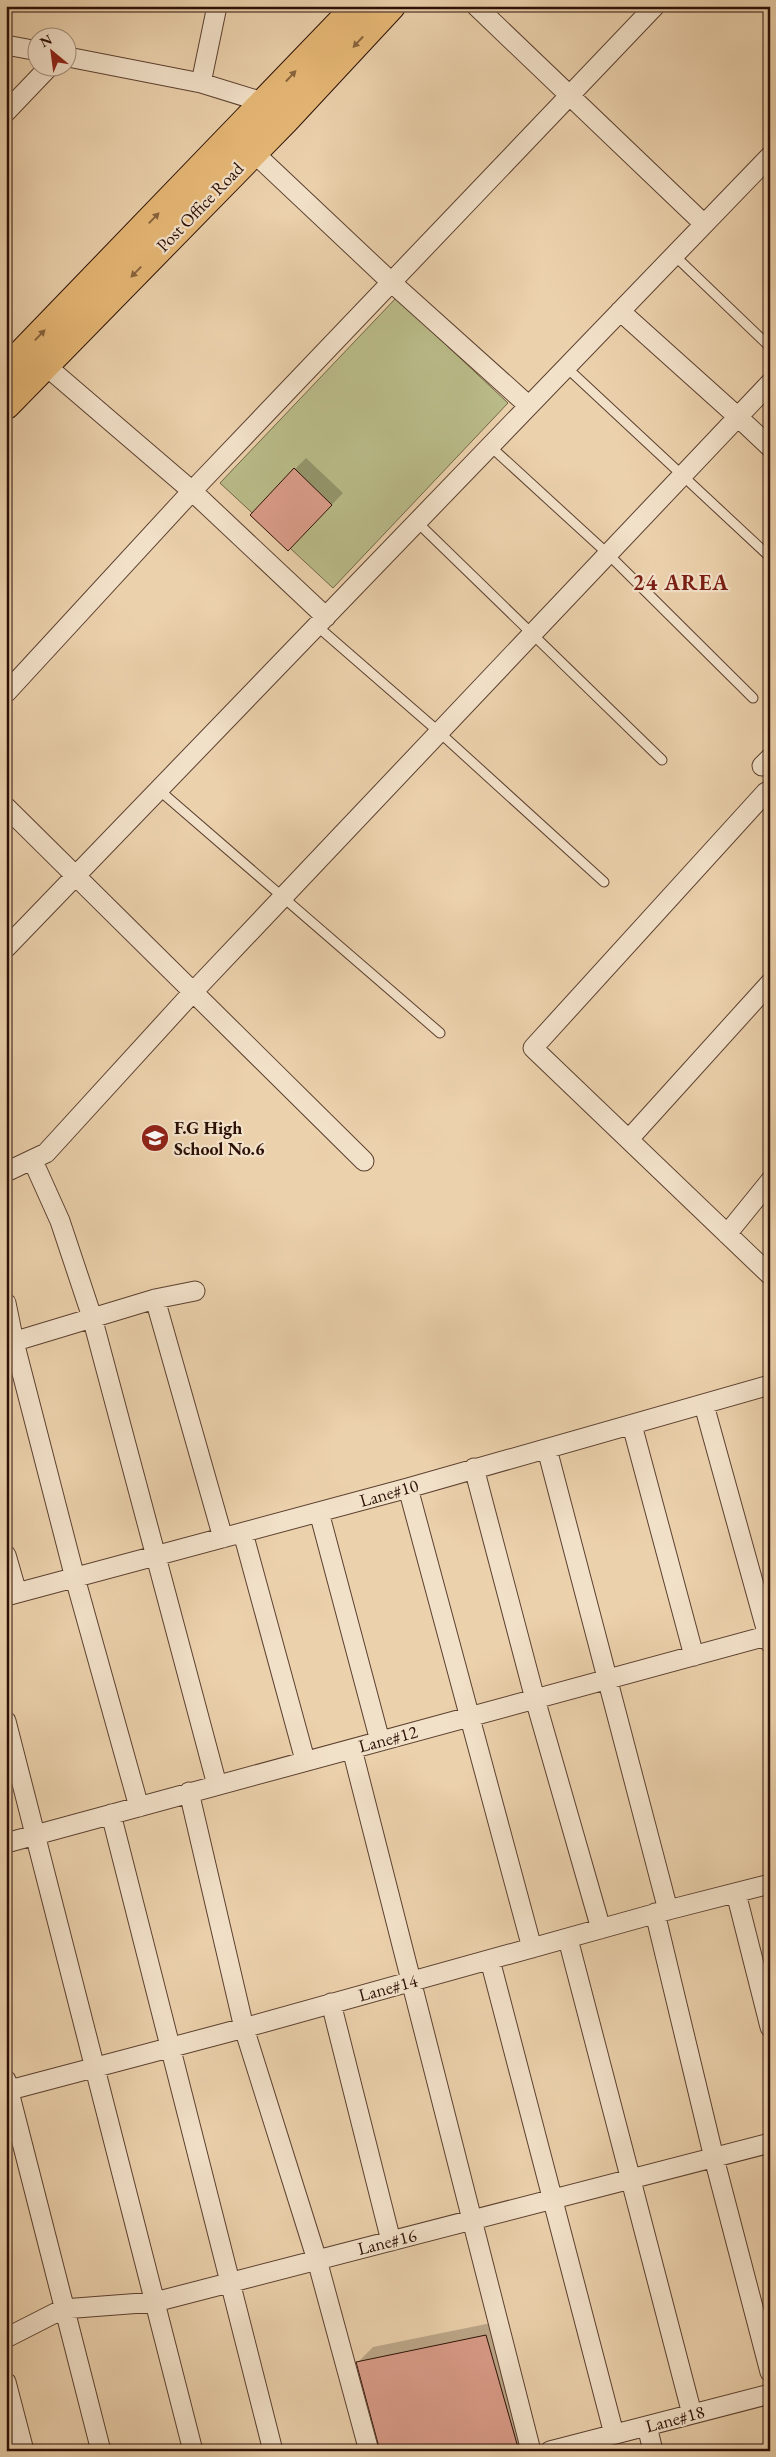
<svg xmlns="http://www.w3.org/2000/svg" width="776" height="2457" font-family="'EB Garamond',serif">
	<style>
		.green { fill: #b9bb88; stroke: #726647 }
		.shadow { fill: #0003 }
		.building { fill: #da9c89; stroke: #2c1006 }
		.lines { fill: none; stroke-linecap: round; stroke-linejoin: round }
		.service-casing { stroke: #5c4030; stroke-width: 11 }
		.minor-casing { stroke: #5c4030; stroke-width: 21 }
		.primary-casing { stroke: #2c1006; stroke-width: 30 }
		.service { stroke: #f2e1c9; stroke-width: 9 }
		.minor { stroke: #f2e1c9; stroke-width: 19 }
		.primary { stroke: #e6b876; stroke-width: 28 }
		.oneway { fill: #89643e }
		.labels { text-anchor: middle; stroke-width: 4.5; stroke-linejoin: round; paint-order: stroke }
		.street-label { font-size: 18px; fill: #2c1006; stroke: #f2e1c9 }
		.poi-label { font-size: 18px; font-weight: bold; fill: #2c1006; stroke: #f2e1c9; text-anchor: start }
		.district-label { font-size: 22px; font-weight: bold; letter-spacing: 1px; fill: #7a1f14; stroke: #f2e1c9 }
	</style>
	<rect width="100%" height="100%" fill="#ebd1ac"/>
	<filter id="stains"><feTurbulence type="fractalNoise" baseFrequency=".004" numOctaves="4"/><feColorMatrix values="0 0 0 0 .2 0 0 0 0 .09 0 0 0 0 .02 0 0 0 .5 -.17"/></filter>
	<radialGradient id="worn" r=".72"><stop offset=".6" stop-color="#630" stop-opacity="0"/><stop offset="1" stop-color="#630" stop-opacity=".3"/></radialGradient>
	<path class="green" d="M396,298L508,403L333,588L220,483Z"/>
	<path class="shadow" d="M306,458L343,493L300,538L295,469Z
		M501,2321L533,2433L518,2448L507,2451L358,2362L373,2347Z"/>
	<path class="building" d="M294,468L332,505L288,551L250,515Z
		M486,2335L519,2451H380L356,2362Z"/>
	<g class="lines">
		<defs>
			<path id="service" d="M674,255L770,347
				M566,367L770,557
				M490,446L608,554L753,698
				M417,522L662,760
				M317,626L439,732L604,882
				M159,790L440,1033"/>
			<path id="minor" d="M476,6L704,224
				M6,45L38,51
				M68,57L201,83L266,103L271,108
				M201,83L217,6
				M6,112L48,68
				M253,152L391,282L529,406
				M620,311L738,417L770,447
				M45,365L192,491L326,617
				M6,693L192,491L655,6
				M762,766L770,758
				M770,796L766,792L533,1048L770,1275
				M6,807L364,1161
				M6,948L770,156
				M629,1139L770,983
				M33,1161L60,1221L92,1317L217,1785
				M6,1172L46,1153L193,992L770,383
				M727,1234L770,1181
				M155,1299L223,1538
				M6,1303L14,1342L75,1578L139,1807
				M6,1344L155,1299L195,1291
				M704,1405L770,1643
				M632,1425L694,1656
				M547,1449L668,1910
				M474,1468L535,1699L601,1929
				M408,1488L532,1948
				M319,1512L380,1741
				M243,1533L305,1760
				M6,1555L17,1593
				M6,1596L408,1488L770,1385
				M6,1721L193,2451
				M352,1749L531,2451
				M189,1792L244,2028L317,2260L369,2451
				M111,1814L273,2451
				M6,1843L770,1635
				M736,1893L770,2027
				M655,1913L714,2158L770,2372
				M568,1939L692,2414
				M490,1960L614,2434
				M331,2003L391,2241
				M6,2080L101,2451
				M6,2091L244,2028L668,1910L770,1884
				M6,2338L63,2309L155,2302L770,2143
				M6,2382L24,2451
				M647,2426L653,2451
				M550,2451L770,2394"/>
			<path id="primary" d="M6,370L357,6
				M6,405L285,120L391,6"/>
		</defs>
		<use href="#service" class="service-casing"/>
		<use href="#minor" class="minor-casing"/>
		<use href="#primary" class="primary-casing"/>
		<use href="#service" class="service"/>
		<use href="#minor" class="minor"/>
		<use href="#primary" class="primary"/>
	</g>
	<defs><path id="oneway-solid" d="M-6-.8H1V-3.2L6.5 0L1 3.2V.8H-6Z" transform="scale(1.25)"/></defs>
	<g class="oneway">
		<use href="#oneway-solid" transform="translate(358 42) rotate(133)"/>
		<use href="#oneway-solid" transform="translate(291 76) rotate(-47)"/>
		<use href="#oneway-solid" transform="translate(154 218) rotate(-46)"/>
		<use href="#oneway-solid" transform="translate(136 272) rotate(134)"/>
		<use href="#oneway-solid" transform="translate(40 335) rotate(-46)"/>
	</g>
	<defs>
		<symbol id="school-disc" viewBox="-11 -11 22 22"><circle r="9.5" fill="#8f2418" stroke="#f2e1c9"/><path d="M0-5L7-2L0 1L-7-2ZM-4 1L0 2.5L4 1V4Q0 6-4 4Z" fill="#fff"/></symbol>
	</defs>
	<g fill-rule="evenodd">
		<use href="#school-disc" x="139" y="1122" width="32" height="32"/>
	</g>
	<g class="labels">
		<g class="street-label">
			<text transform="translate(200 207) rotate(-46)" y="6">Post Office Road</text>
			<text transform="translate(389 1493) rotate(-16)" y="6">Lane#10</text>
			<text transform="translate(388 1739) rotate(-15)" y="6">Lane#12</text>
			<text transform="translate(388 1988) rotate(-15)" y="6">Lane#14</text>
			<text transform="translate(387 2242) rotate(-14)" y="6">Lane#16</text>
			<text transform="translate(675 2419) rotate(-15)" y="6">Lane#18</text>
		</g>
		<g class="poi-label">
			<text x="174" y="1134">F.G High<tspan x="174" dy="21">School No.6</tspan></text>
		</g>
		<g class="district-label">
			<text x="681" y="590">24 AREA</text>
		</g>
	</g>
	<rect width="776" height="2457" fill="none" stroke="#ebd1ac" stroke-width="25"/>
	<rect x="8" y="8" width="761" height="2442" fill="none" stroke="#2c1006" stroke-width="2.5"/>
	<rect x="12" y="12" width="751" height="2432" fill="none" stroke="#2c1006"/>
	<g transform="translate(52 52) rotate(331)"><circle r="24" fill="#f2e1c9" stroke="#a38d7b"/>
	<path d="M0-4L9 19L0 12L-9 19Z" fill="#8f2418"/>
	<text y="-8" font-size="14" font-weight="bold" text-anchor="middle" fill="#2c1006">N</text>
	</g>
	<rect width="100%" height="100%" filter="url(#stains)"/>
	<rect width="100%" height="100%" fill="url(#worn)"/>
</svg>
